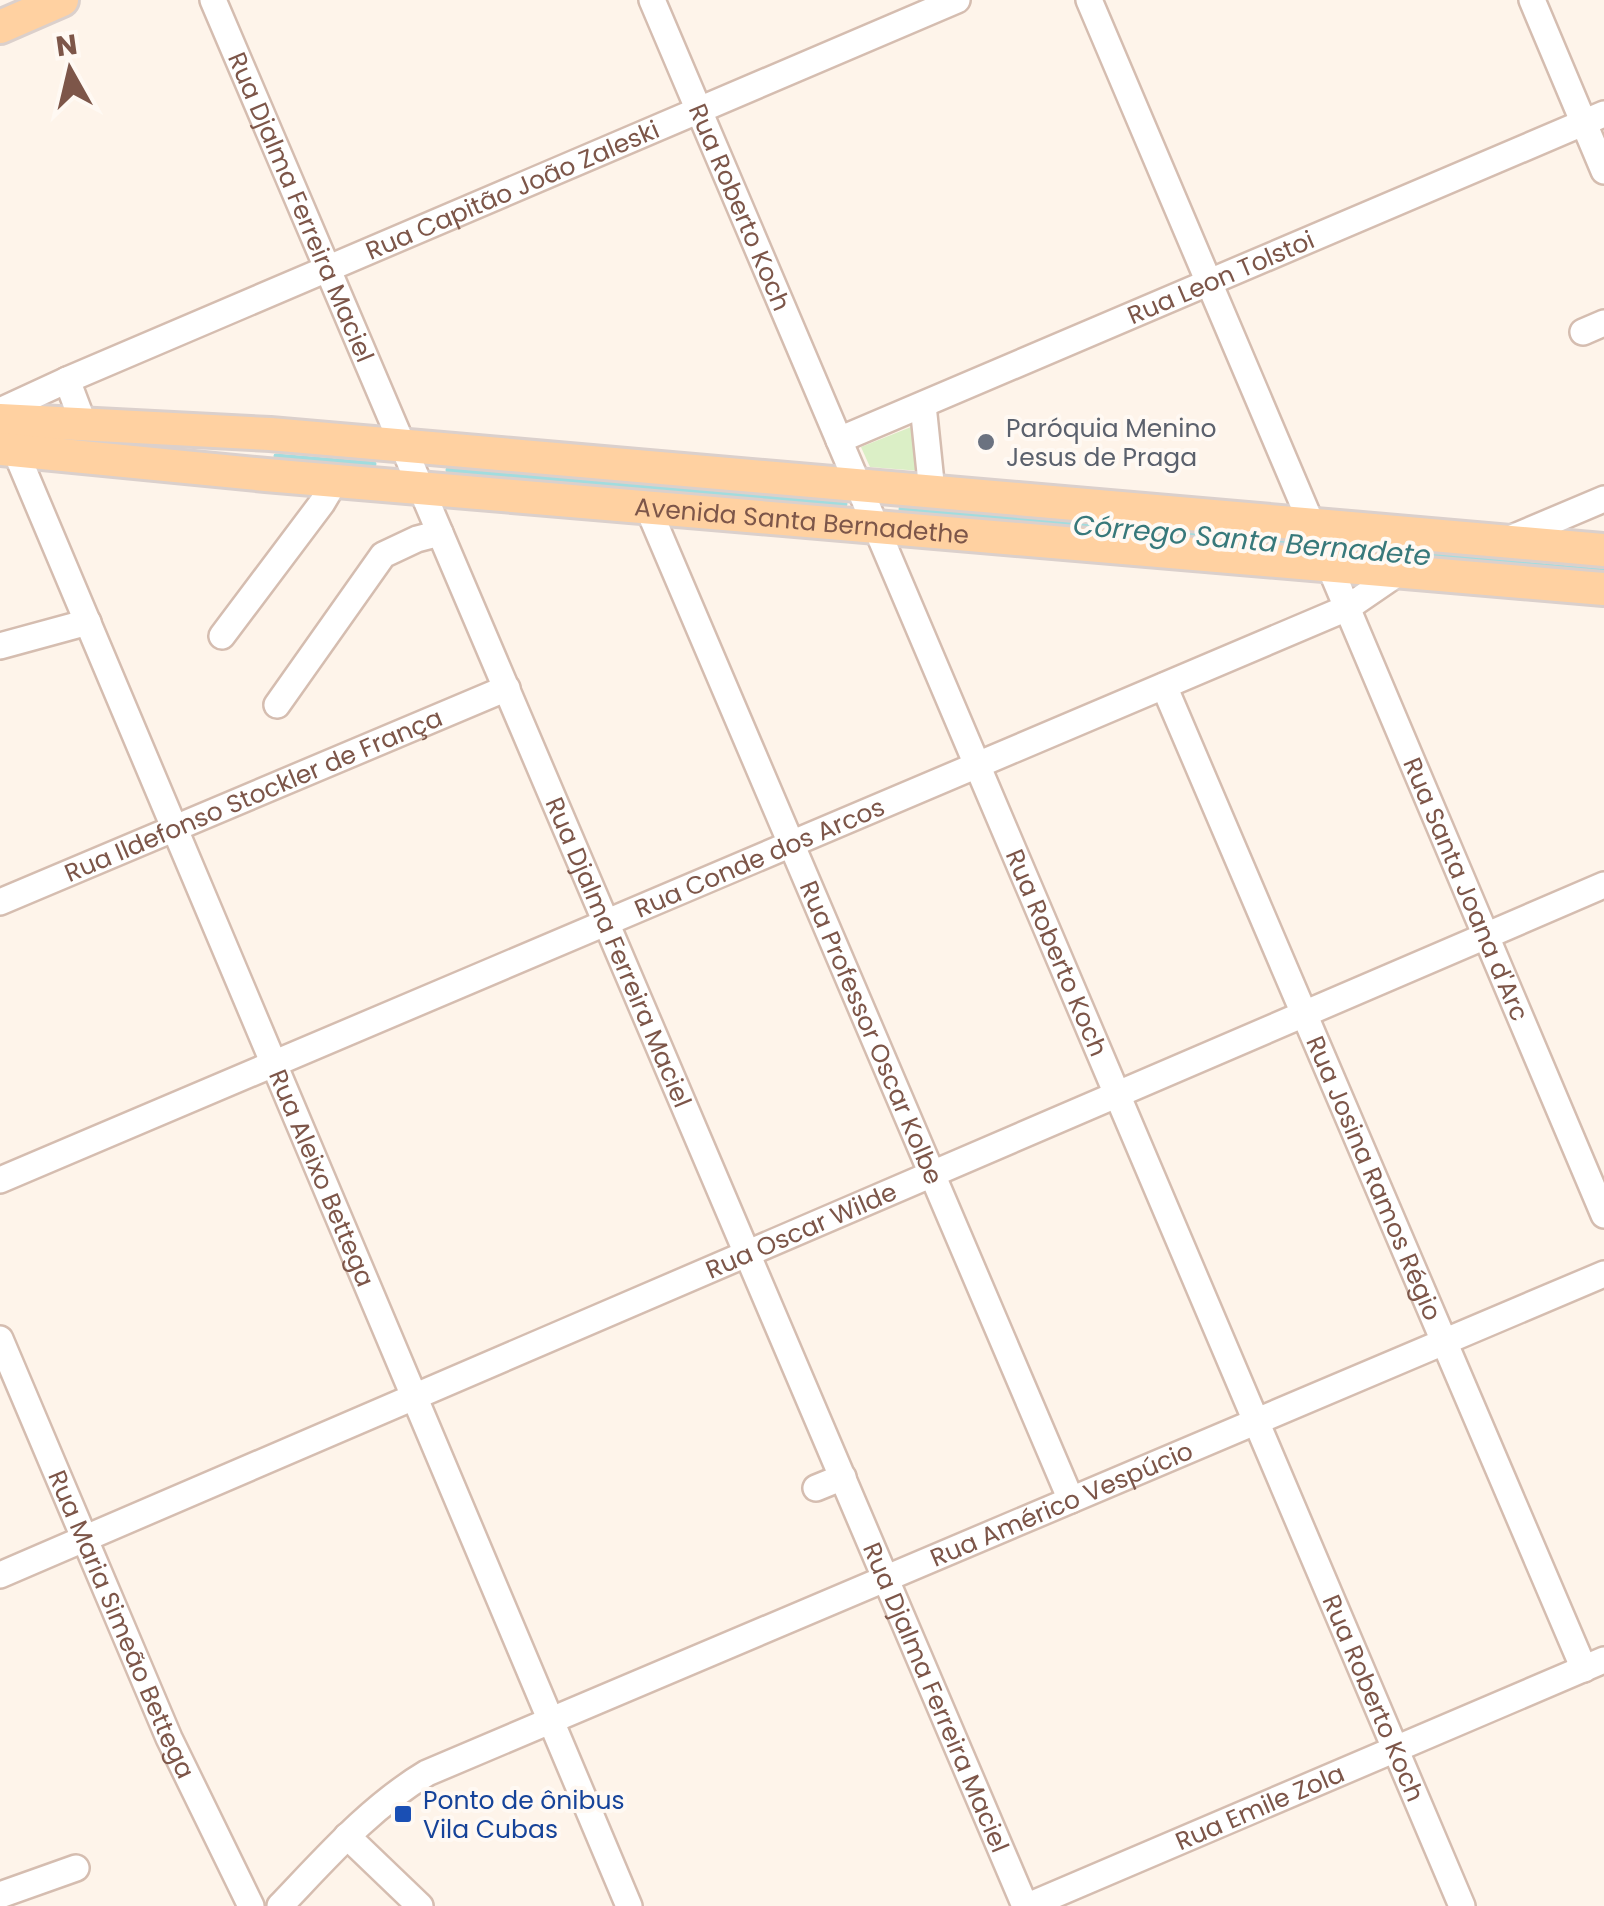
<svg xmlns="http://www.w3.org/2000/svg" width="1604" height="1906" font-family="Poppins,sans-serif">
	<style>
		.green { fill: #dbefc6 }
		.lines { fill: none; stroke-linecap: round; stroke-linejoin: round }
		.stream { stroke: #a1dcde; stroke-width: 5 }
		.minor-casing { stroke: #d5bdb0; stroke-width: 30 }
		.major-casing { stroke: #dbd0cc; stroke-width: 38 }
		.minor { stroke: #fff; stroke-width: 25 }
		.major { stroke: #ffd1a1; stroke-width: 32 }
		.worship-dot { fill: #6b7280; stroke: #fff9f3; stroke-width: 4 }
		.transit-dot { fill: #1a4fb4; stroke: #fff9f3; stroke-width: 4 }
		.labels { text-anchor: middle; stroke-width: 8; stroke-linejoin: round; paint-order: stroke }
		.street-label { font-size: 25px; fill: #7d5649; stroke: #fff9f3 }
		.worship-label { font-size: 25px; fill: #5b616d; stroke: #fff9f3; text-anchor: start }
		.transit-label { font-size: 25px; fill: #164399; stroke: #fff9f3; text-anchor: start }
		.water-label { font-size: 28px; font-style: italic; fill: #38797b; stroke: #fff9f3 }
	</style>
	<rect width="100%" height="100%" fill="#fef4ea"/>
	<path class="green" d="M916,425L921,471L870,467L861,447Z"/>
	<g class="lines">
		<path class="stream" d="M276,456L374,464
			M448,470L845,504
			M901,509L1604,571"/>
		<defs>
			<g id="minor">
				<path id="s1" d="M213,0L1025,1906"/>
				<path id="s2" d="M652,0L1462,1906"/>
				<path d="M1089,0L1312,525"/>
				<path d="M1532,0L1604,171"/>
				<path d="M1583,332L1604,323"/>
				<path d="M67,380L84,425"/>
				<path d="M923,405L932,492"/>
				<path id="s3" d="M0,411L67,380L957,0"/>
				<path id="s4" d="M839,440L1604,114"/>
				<path id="s5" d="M15,450L629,1906"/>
				<path id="s6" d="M648,508L1071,1500"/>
				<path d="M1507,540L1604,499"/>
				<path id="s7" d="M1329,565L1604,1215"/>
				<path d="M222,636L322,503L335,481"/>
				<path d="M0,646L88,622"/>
				<path id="s8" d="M1164,686L1584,1669"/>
				<path d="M277,705L383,555L417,539L440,533"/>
				<path id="s9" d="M0,902L507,688"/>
				<path id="s10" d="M0,1180L1347,608L1401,571"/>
				<path id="s11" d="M0,1339L169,1738L251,1906"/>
				<path d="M816,1488L843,1477"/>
				<path id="s12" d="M0,1575L1604,885"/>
				<path d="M347,1836L420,1906"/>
				<path d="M0,1895L76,1868"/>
				<path id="s13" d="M280,1906C326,1858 370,1807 427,1773L1604,1274"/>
				<path id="s14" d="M1028,1906L1604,1660"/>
			</g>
			<g id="major">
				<path d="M0,27L62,0"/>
				<path d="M0,420L270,434L1604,550"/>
				<path id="s15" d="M0,449L266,475L1604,589"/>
			</g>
		</defs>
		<use href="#minor" class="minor-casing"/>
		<use href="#major" class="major-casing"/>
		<use href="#minor" class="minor"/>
		<use href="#major" class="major"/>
	</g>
	<circle class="worship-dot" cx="986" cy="442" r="10"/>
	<rect class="transit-dot" x="393" y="1804" width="20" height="20" rx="5"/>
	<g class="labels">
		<g class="street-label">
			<text dy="9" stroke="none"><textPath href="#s3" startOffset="558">Rua Capitão João Zaleski</textPath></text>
			<text dy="9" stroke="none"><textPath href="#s2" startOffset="225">Rua Roberto Koch</textPath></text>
			<text dy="9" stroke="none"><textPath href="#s1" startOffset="225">Rua Djalma Ferreira Maciel</textPath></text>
			<text dy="9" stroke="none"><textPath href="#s4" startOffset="415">Rua Leon Tolstoi</textPath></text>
			<text dy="9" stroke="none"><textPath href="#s15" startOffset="805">Avenida Santa Bernadethe</textPath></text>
			<text dy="9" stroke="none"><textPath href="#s9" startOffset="275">Rua Ildefonso Stockler de França</textPath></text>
			<text dy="9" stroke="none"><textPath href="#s10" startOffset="825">Rua Conde dos Arcos</textPath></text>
			<text dy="9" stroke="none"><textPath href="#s7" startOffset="352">Rua Santa Joana d'Arc</textPath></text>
			<text dy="9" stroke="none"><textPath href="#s1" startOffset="1035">Rua Djalma Ferreira Maciel</textPath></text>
			<text dy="9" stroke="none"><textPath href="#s2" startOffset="1035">Rua Roberto Koch</textPath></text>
			<text dy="9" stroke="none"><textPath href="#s6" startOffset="570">Rua Professor Oscar Kolbe</textPath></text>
			<text dy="9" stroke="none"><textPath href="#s8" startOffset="535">Rua Josina Ramos Régio</textPath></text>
			<text dy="9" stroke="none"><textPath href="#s5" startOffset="790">Rua Aleixo Bettega</textPath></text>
			<text dy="9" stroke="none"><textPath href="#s12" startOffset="872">Rua Oscar Wilde</textPath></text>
			<text dy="9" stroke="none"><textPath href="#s13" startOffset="888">Rua Américo Vespúcio</textPath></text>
			<text dy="9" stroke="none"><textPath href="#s11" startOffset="310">Rua Maria Simeão Bettega</textPath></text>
			<text dy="9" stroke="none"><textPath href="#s1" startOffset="1845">Rua Djalma Ferreira Maciel</textPath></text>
			<text dy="9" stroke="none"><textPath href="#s2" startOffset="1845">Rua Roberto Koch</textPath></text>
			<text dy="9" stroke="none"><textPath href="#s14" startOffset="252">Rua Emile Zola</textPath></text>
		</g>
		<g class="worship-label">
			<text x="1006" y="437">Paróquia Menino<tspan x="1006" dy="29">Jesus de Praga</tspan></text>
		</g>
		<g class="transit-label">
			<text x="423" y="1809">Ponto de ônibus<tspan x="423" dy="29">Vila Cubas</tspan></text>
		</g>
		<g class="water-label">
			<text transform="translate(1252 540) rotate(5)" y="10">Córrego Santa Bernadete</text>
		</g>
	</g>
	<g transform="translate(70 70) rotate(352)" stroke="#fff9f3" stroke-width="8" paint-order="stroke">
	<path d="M0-8L18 38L0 25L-18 38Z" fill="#7d5649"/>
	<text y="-15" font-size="28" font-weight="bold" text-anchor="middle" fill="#7d5649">N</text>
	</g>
</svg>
